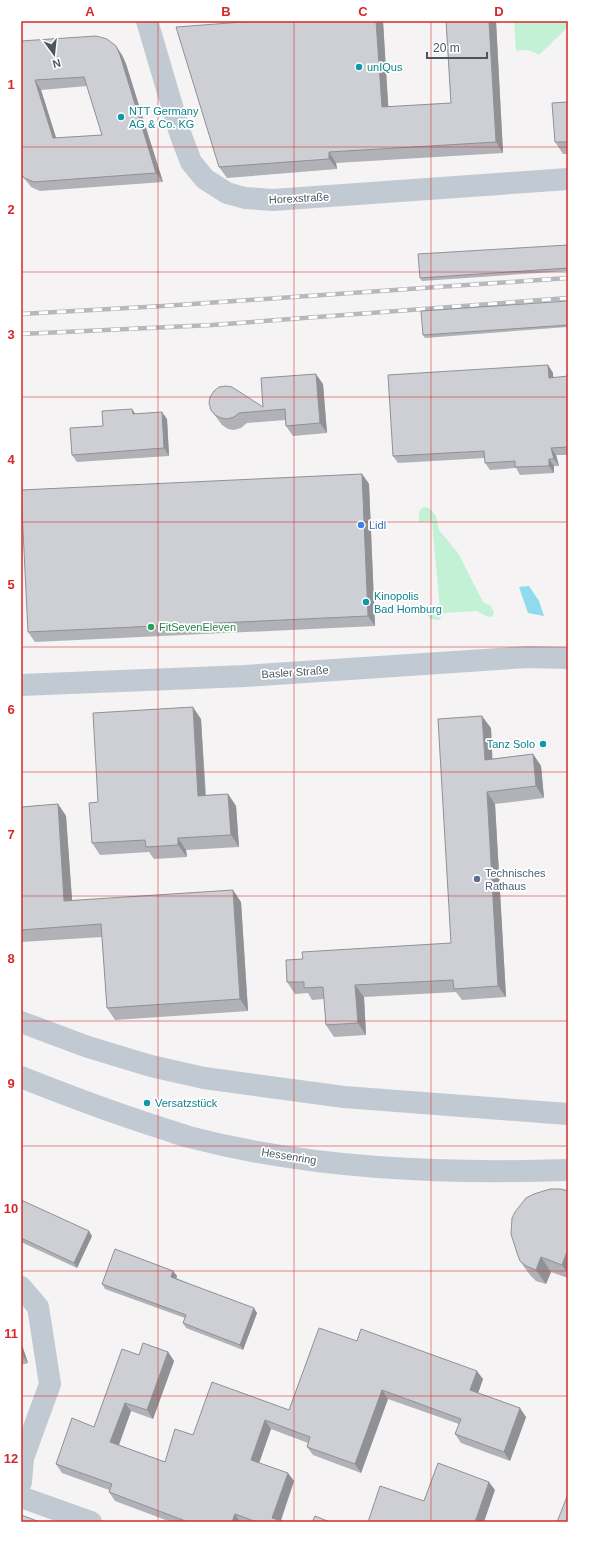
<svg xmlns="http://www.w3.org/2000/svg" width="589" height="1543" font-family="Arial,sans-serif">
	<style>
		.green { fill: #c3f1d5 }
		.water { fill: #90daee }
		.lines { fill: none; stroke-linecap: round; stroke-linejoin: round }
		.minor { stroke: #c1cad2; stroke-width: 22 }
		.rail-casing { stroke: #b5b8bd; stroke-width: 4.5 }
		.rail { stroke: #fff; stroke-width: 3; stroke-dasharray: 9; stroke-linecap: butt }
		.wall { fill: #b0b2b7; fill-rule: evenodd }
		.shaded-wall { fill: #909195 }
		.building { fill: #cdcfd5; stroke: #909195; fill-rule: evenodd }
		.grid { fill: none; stroke: #d62828; stroke-width: 1; stroke-opacity: 0.55 }
		.culture-dot { fill: #0f9aa8; stroke: #fff; stroke-width: 1.5 }
		.shop-dot { fill: #3f7fe0; stroke: #fff; stroke-width: 1.5 }
		.leisure-dot { fill: #2e9e5b; stroke: #fff; stroke-width: 1.5 }
		.service-dot { fill: #5c6f8a; stroke: #fff; stroke-width: 1.5 }
		.labels { text-anchor: middle; stroke-width: 3.5; stroke-linejoin: round; paint-order: stroke }
		.culture-label { font-size: 11px; fill: #0d838f; stroke: #fff; text-anchor: start }
		.street-label { font-size: 11px; fill: #4a5661; stroke: #fff }
		.shop-label { font-size: 11px; fill: #366cbe; stroke: #fff; text-anchor: start }
		.leisure-label { font-size: 11px; fill: #27864d; stroke: #fff; text-anchor: start }
		.service-label { font-size: 11px; fill: #4e5e75; stroke: #fff; text-anchor: start }
		.neatline { fill: none; stroke: #d62828; stroke-width: 1.5 }
		.grid-label { font-size: 13px; text-anchor: middle; font-weight: bold; fill: #d62828 }
	</style>
	<rect width="100%" height="100%" fill="#f5f3f3"/>
	<path class="green" d="M514,21H568V27L539,55C532,50 524,49 516,51Z
		M424,507L429,508L436,516L439,530L458,553L483,602L491,606L494,613L492,617L486,616L477,611L444,613L439,620L430,619L427,612L440,611L432,521L419,522V514L421,509Z"/>
	<path class="water" d="M529,586L539,601L544,616L528,613L519,587Z"/>
	<g class="lines">
		<path class="minor" d="M147,21L180,133L191,162L205,179L227,193L245,198L273,200L568,179
			M21,685L245,676L528,657L568,658
			M21,1022L88,1047L151,1066L204,1078L344,1097L568,1114
			M21,1077C66,1095 111,1112 158,1127C168,1130 178,1134 189,1137C312,1169 442,1174 568,1170
			M21,1287L38,1307L50,1384L23,1458L21,1482
			M21,1497L91,1522"/>
		<defs>
			<path id="rail" d="M21,314L163,306L568,278
				M21,334L212,325L568,298"/>
		</defs>
		<use href="#rail" class="rail-casing"/>
		<use href="#rail" class="rail"/>
	</g>
	<path class="wall" d="M256,21H383L388,107L451,103L446,21H496L503,153L336,163L337,169L227,178L219,167Z
		M21,41L122,55L126,64L163,182L40,191L31,187L21,174ZM87,86L102,135L56,138L41,90Z
		M568,102V154H563L555,142Z
		M568,245V271L422,281L420,278Z
		M568,301V327L425,338L423,335Z
		M548,365L553,373V378L568,376V455H556L559,466H554V473L520,475L516,468L490,470L485,463V458L398,463L393,456Z
		M323,384L327,433L293,436L286,426L285,420L247,423L241,428L234,430L228,429L222,425L211,410L263,407Z
		M136,414L167,419L169,456L77,462L72,455L103,426Z
		M362,474L369,484L375,626L35,642L28,632Z
		M201,719L206,795L228,794L236,806L239,847L186,850L187,857L154,859L149,852L100,855L92,843L98,802Z
		M491,728L492,759L533,754L541,766L544,798L495,804L506,997L462,1000L456,992L364,997L366,1035L334,1037L326,1025L324,999L312,1000L308,993L295,994L287,982L303,959L451,943Z
		M58,804L66,816L72,901L241,902L248,1011L115,1020L107,1008L102,937L21,942V807Z
		M568,1191V1278L551,1272L546,1284L536,1281L530,1275L520,1261Z
		M21,1200L92,1236L77,1268L21,1242Z
		M173,1271L177,1276L176,1278L257,1313L243,1350L186,1328L183,1323L185,1318L105,1289L102,1284Z
		M357,1341L483,1379L478,1393L526,1417L510,1461L461,1443L455,1434L459,1424L388,1399L361,1473L313,1455L307,1447L308,1443L271,1429L259,1463L294,1481L281,1521L285,1522H171L115,1501L109,1492V1490L62,1473L56,1464L94,1427L139,1355L168,1352L174,1361L153,1419L131,1411L119,1445L165,1462L193,1435L289,1410Z
		M21,1342L28,1363L21,1365Z"/>
	<path class="shaded-wall" d="M376,21H383L389,118L382,107Z
		M489,21H496L503,153L496,142Z
		M116,46L122,55L126,64L163,182L156,173Z
		M35,80L41,90L59,147L53,138Z
		M329,152L336,163L337,169L329,159Z
		M548,365L553,373L554,385L549,378Z
		M316,374L323,384L327,433L320,423Z
		M132,409L137,416L133,414Z
		M162,412L167,419L169,456L164,448Z
		M551,448L556,455L559,466L554,459Z
		M549,459L554,466V473L549,466Z
		M362,474L369,484L375,626L368,616Z
		M193,707L201,719L206,808L198,796Z
		M482,716L491,728L493,771L485,760Z
		M533,754L541,766L544,798L536,786Z
		M487,792L495,804L506,997L498,986Z
		M228,794L236,806L239,847L231,835Z
		M58,804L66,816L73,913L64,901Z
		M178,838L186,850L187,857L178,845Z
		M233,890L241,902L248,1011L240,999Z
		M355,985L364,997L366,1035L358,1023Z
		M89,1231L92,1236L77,1268L74,1263Z
		M568,1249V1274L562,1265Z
		M541,1257L551,1272L546,1284L536,1270Z
		M173,1271L177,1276L175,1282L171,1277Z
		M254,1308L257,1313L243,1350L240,1345Z
		M21,1342L28,1363L24,1358L21,1348Z
		M168,1352L174,1361L153,1419L147,1410Z
		M477,1371L483,1379L476,1399L470,1390Z
		M382,1390L388,1399L361,1473L355,1464Z
		M125,1403L131,1411L117,1450L110,1442Z
		M520,1408L526,1417L510,1461L504,1452Z
		M265,1420L271,1429L257,1469L251,1460Z
		M288,1473L294,1481L280,1522L272,1518Z
		M489,1482L495,1490L484,1522H475Z
		M235,1514L240,1522H232Z"/>
	<path class="building" d="M256,21H376L382,107L451,103L446,21H489L496,142L329,152V159L219,167L176,27Z
		M96,36L107,39L116,46L120,55L156,173L34,182L24,178L21,174V41ZM84,77L102,135L53,138L35,80Z
		M568,102V142H555L552,103Z
		M568,245V268L420,278L418,254Z
		M568,301V325L423,335L421,311Z
		M548,365L549,378L568,376V447L551,448L554,459H549V466L515,467V461L485,463L484,451L393,456L388,375Z
		M316,374L320,423L286,426L285,409L239,413L234,417L227,419L221,418L215,415L211,410L209,403L210,397L214,391L219,387L226,386L232,387L263,407L261,378Z
		M132,409L133,414L162,412L164,448L72,455L70,428L103,426L102,411Z
		M362,474L368,616L28,632L21,490Z
		M193,707L198,796L228,794L231,835L178,838V845L146,847L145,840L92,843L89,803L98,802L93,713Z
		M482,716L485,760L533,754L536,786L487,792L498,986L454,989L453,980L355,985L358,1023L326,1025L323,987L304,988V982H287L286,960L303,959L302,952L451,943L438,719Z
		M58,804L64,901L233,890L240,999L107,1008L101,924L21,930V807Z
		M550,1189H561L568,1191V1249L562,1265L541,1257L536,1270L526,1266L520,1261L517,1253L511,1234L512,1218L515,1212L526,1198L534,1194Z
		M21,1200L89,1231L74,1263L21,1238Z
		M115,1249L173,1271L171,1277L254,1308L240,1345L183,1323L186,1315L102,1284Z
		M319,1328L357,1341L361,1329L477,1371L470,1390L520,1408L504,1452L455,1434L461,1419L382,1390L355,1464L307,1447L310,1437L265,1420L251,1460L288,1473L272,1518L285,1522H257L235,1514L232,1522H188L109,1492L112,1484L56,1464L72,1418L94,1427L122,1349L139,1355L143,1343L168,1352L147,1410L125,1403L110,1442L165,1462L175,1429L193,1435L212,1382L289,1410Z
		M21,1348L24,1358L21,1359Z
		M438,1463L489,1482L475,1522H368L380,1486L424,1501Z
		M568,1494V1522H557Z
		M21,1515L40,1522H21Z
		M315,1516L330,1522H312Z"/>
	<path class="grid" d="M158,21V1522M294,21V1522M431,21V1522M21,147H568M21,272H568M21,397H568M21,522H568M21,647H568M21,772H568M21,896H568M21,1021H568M21,1146H568M21,1271H568M21,1396H568"/>
	<g class="culture-dot">
		<circle cx="359" cy="67" r="4"/>
		<circle cx="121" cy="117" r="4"/>
		<circle cx="366" cy="602" r="4"/>
		<circle cx="543" cy="744" r="4"/>
		<circle cx="147" cy="1103" r="4"/>
	</g>
	<circle class="shop-dot" cx="361" cy="525" r="4"/>
	<circle class="leisure-dot" cx="151" cy="627" r="4"/>
	<circle class="service-dot" cx="477" cy="879" r="4"/>
	<g class="labels">
		<g class="culture-label">
			<text x="367" y="71">unIQus</text>
			<text x="129" y="115">NTT Germany<tspan x="129" dy="13">AG &amp; Co. KG</tspan></text>
			<text x="374" y="600">Kinopolis<tspan x="374" dy="13">Bad Homburg</tspan></text>
			<text x="535" y="748" text-anchor="end">Tanz Solo</text>
			<text x="155" y="1107">Versatzstück</text>
		</g>
		<g class="street-label">
			<text transform="translate(299 198) rotate(-3)" y="4">Horexstraße</text>
			<text transform="translate(295 672) rotate(-4)" y="4">Basler Straße</text>
			<text transform="translate(289 1156) rotate(9)" y="4">Hessenring</text>
		</g>
		<g class="shop-label">
			<text x="369" y="529">Lidl</text>
		</g>
		<g class="leisure-label">
			<text x="159" y="631">FitSevenEleven</text>
		</g>
		<g class="service-label">
			<text x="485" y="877">Technisches<tspan x="485" dy="13">Rathaus</tspan></text>
		</g>
	</g>
	<rect width="589" height="1543" fill="none" stroke="#ffffff" stroke-width="44"/>
	<g transform="translate(54 54) rotate(165)" stroke="#ffffff" stroke-width="3" paint-order="stroke">
	<path d="M0-3L7 15L0 10L-7 15Z" fill="#4a5661"/>
	<text y="-6" font-size="11" font-weight="bold" text-anchor="middle" fill="#4a5661">N</text>
	</g>
	<path d="M427 52v6h60v-6" fill="none" stroke="#4a5661" stroke-width="2"/>
	<text x="433" y="52" font-size="12" fill="#4a5661" stroke="#ffffff" stroke-width="3" paint-order="stroke">20 m</text>
	<rect x="22" y="22" width="545" height="1499" class="neatline"/>
	<g class="grid-label">
		<text x="90" y="16">A</text>
		<text x="226" y="16">B</text>
		<text x="363" y="16">C</text>
		<text x="499" y="16">D</text>
		<text x="11" y="89">1</text>
		<text x="11" y="214">2</text>
		<text x="11" y="339">3</text>
		<text x="11" y="464">4</text>
		<text x="11" y="589">5</text>
		<text x="11" y="714">6</text>
		<text x="11" y="839">7</text>
		<text x="11" y="963">8</text>
		<text x="11" y="1088">9</text>
		<text x="11" y="1213">10</text>
		<text x="11" y="1338">11</text>
		<text x="11" y="1463">12</text>
	</g>
</svg>
